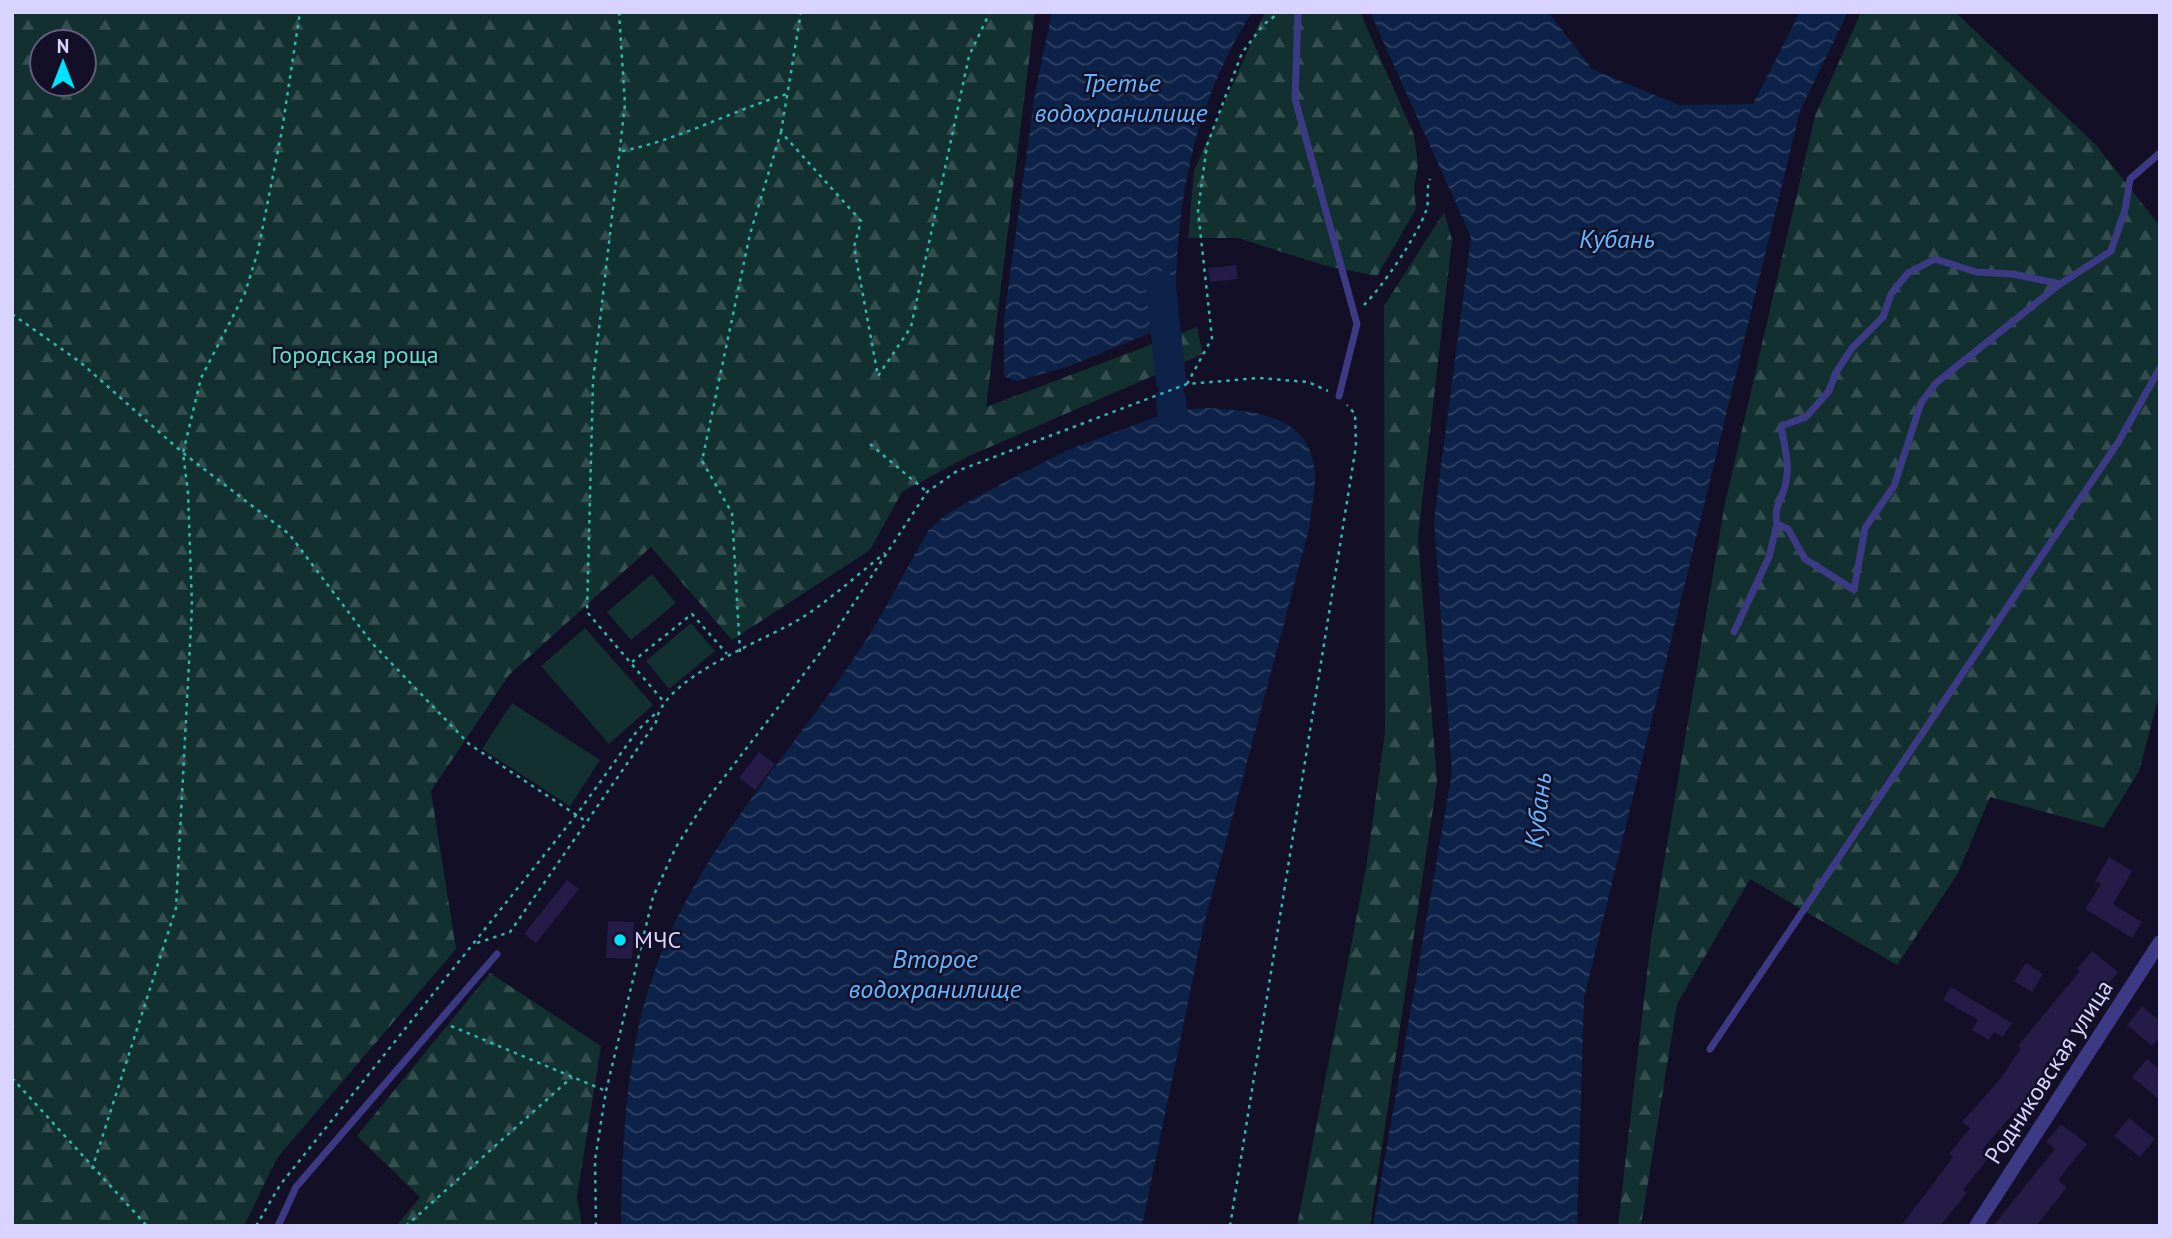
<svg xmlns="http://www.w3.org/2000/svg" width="2172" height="1238" font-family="'PT Sans',sans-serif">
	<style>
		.grass { fill: #12302f }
		.forest { fill: url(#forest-firs); fill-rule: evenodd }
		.water { fill: url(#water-waves) }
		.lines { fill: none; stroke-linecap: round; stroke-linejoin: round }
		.river { stroke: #0c2248; stroke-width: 30 }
		.building { fill: #241b47 }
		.path { stroke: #2fb8b0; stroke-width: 2.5; stroke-dasharray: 3.5 5; stroke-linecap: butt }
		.service { stroke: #3d3a85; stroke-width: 7 }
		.minor { stroke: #3d3a85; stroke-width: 14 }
		.poi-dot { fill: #00e5ff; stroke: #130f26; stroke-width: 2.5 }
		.labels { text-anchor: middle; stroke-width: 5; stroke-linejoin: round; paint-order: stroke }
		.park-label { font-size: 24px; fill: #5fe0c0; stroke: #130f26 }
		.poi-label { font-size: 24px; fill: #d9d4ff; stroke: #130f26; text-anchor: start }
		.street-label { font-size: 24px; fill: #d9d4ff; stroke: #130f26 }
		.water-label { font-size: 26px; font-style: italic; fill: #62b6ff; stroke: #130f26 }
	</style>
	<defs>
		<pattern id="forest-firs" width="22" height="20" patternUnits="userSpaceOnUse" patternTransform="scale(1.75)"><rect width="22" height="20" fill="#12302f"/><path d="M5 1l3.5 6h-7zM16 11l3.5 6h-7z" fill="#344d4e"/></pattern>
		<pattern id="water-waves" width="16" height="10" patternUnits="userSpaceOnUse" patternTransform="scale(1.75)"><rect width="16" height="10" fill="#0c2248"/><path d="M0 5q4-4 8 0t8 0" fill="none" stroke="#2f4163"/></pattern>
	</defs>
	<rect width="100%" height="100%" fill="#130f26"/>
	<path class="grass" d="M652,574L676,603L631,640L607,612Z
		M691,623L715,651L669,689L646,661Z
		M585,628L653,705L609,744L541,666Z
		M512,703L600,760L570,806L482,749Z"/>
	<path class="forest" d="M12,12H1035L986,407L1197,327L1203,354L967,457L902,492L870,550L732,640L651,547L509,675L431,791L456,949L277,1158L244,1226H12ZM42,42H84V84H42Z
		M1265,12H1360L1414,135L1418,164L1414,188L1416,209L1377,276L1326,266L1238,238H1188L1194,171Z
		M1861,12H1955L2095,144L2160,226V692L2139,771L2104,828L1990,797L1958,873L1897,965L1750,879L1677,1004L1641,1226H1618L1651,939L1725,503L1815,116Z
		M1444,212L1452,240L1418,537L1437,782L1370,1226H1297L1366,868L1385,733L1384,306Z
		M490,973L601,1046L577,1197L582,1226H396L420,1197L357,1136Z"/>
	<path class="water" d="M1052,12H1252C1190,110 1175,210 1175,323L1067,367L1016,381L1004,376V319L1035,93Z
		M1370,12H1548L1592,69L1679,105L1753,104L1800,12H1848L1800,111L1584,998L1577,1226H1373L1452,773L1434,521L1471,237Z
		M1207,408C1254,411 1312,414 1315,474C1315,492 1311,511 1309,529L1204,924L1142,1226H621C622,1143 626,1048 655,970C698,850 787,759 856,655C883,616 904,572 928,531L945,515L982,494L1070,449L1172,411Z"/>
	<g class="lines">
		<path class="river" d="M1161,286L1171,381
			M1171,399L1172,411"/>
	</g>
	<path class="building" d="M1236,265L1238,279L1210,282L1208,268Z
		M759,752L775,764L755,790L739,778Z
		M2109,857L2132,871L2113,904L2142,922L2132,938L2085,909L2101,884L2095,881Z
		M567,880L579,889L536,943L524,934Z
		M608,921L634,922L632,959L606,958Z
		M2092,951L2118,972L2044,1067L2047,1069L2028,1096L1982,1150L1990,1156L1963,1190L1967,1193L1940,1226H1901L1953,1157L1949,1154L1970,1128L1962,1122L2001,1078L2021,1048L2018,1046L2080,971L2077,969Z
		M2026,963L2043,974L2032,992L2014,981Z
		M1951,987L2012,1023L2003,1037L1994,1032L1989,1040L1972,1030L1978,1020L1943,1000Z
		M2142,1006L2160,1021V1037L2152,1046L2127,1025Z
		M2147,1059L2160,1070V1100L2132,1077Z
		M2129,1118L2155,1139L2140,1157L2114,1136Z
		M2061,1124L2087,1144L2058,1180L2067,1187L2036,1226H1993L2055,1149L2046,1142Z"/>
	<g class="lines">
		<path class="path" d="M619,12L625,104L593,381L587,612L665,703
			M781,132L801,12
			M622,151C679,140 731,111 787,94
			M1364,305C1383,286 1417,236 1426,211C1430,202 1425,192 1430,179
			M12,314L80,362L183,453L289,534L372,643L469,744L587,822
			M1187,384L1212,338L1198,211L1207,145L1242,53L1263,25L1280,12
			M870,444L927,492
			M740,652L732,513L702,461L750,234L781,132L861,221L854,247L878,376L911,327L969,56L990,12
			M632,662L692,614L727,654
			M477,943L510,932L656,722C663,677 764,641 800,619C830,600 857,575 885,553
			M451,1026L606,1091
			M12,1078L147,1226
			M92,1169L176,908L192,606L188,493L183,453L201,378L245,293L258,251L282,130L300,12
			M256,1226L280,1185L577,814L637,731L657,712
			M406,1226L572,1077
			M596,1226L595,1160L606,1091L653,897L676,847L705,802L827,644L927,492L957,471L1187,384L1259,378L1308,382L1328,391
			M1230,1226L1356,446L1355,414L1347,405"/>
		<path class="service" d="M1298,12L1295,99L1357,324L1339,396
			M1777,524C1773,506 1783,499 1786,482C1790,463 1784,445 1781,426L1806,417L1829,391L1835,374L1852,348L1883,317L1891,294L1908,273L1935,259L1976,272L2013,274L2060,284
			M1734,632L1769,557L1777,524L1788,529L1805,559L1854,590L1865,528L1894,486L1921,403L1936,383L2060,284L2111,251L2125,210L2130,179L2160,153
			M1710,1049L2119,441L2160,368
			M278,1226L296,1187L497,954"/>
		<path class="minor" d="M1976,1226L2160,942"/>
	</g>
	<circle class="poi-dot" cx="620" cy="940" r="7"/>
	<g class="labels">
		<g class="park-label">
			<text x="355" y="363">Городская роща</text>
		</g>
		<g class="poi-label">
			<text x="634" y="948">МЧС</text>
		</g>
		<g class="street-label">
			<text transform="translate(2049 1072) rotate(-57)" y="8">Родниковская улица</text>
		</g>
		<g class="water-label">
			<text x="1121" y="92">Третье<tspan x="1121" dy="30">водохранилище</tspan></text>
			<text x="1617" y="248">Кубань</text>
			<text transform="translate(1538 810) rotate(-83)" y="9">Кубань</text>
			<text x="935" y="968">Второе<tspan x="935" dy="30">водохранилище</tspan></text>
		</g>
	</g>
	<rect width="2172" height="1238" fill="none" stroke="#d9d4ff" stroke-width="28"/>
	<g transform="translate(63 63)"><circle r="33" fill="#130f26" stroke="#625e7d" stroke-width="2"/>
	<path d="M0-5L12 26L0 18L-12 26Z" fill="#00e5ff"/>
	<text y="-10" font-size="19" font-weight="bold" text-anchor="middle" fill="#d9d4ff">N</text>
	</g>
</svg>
